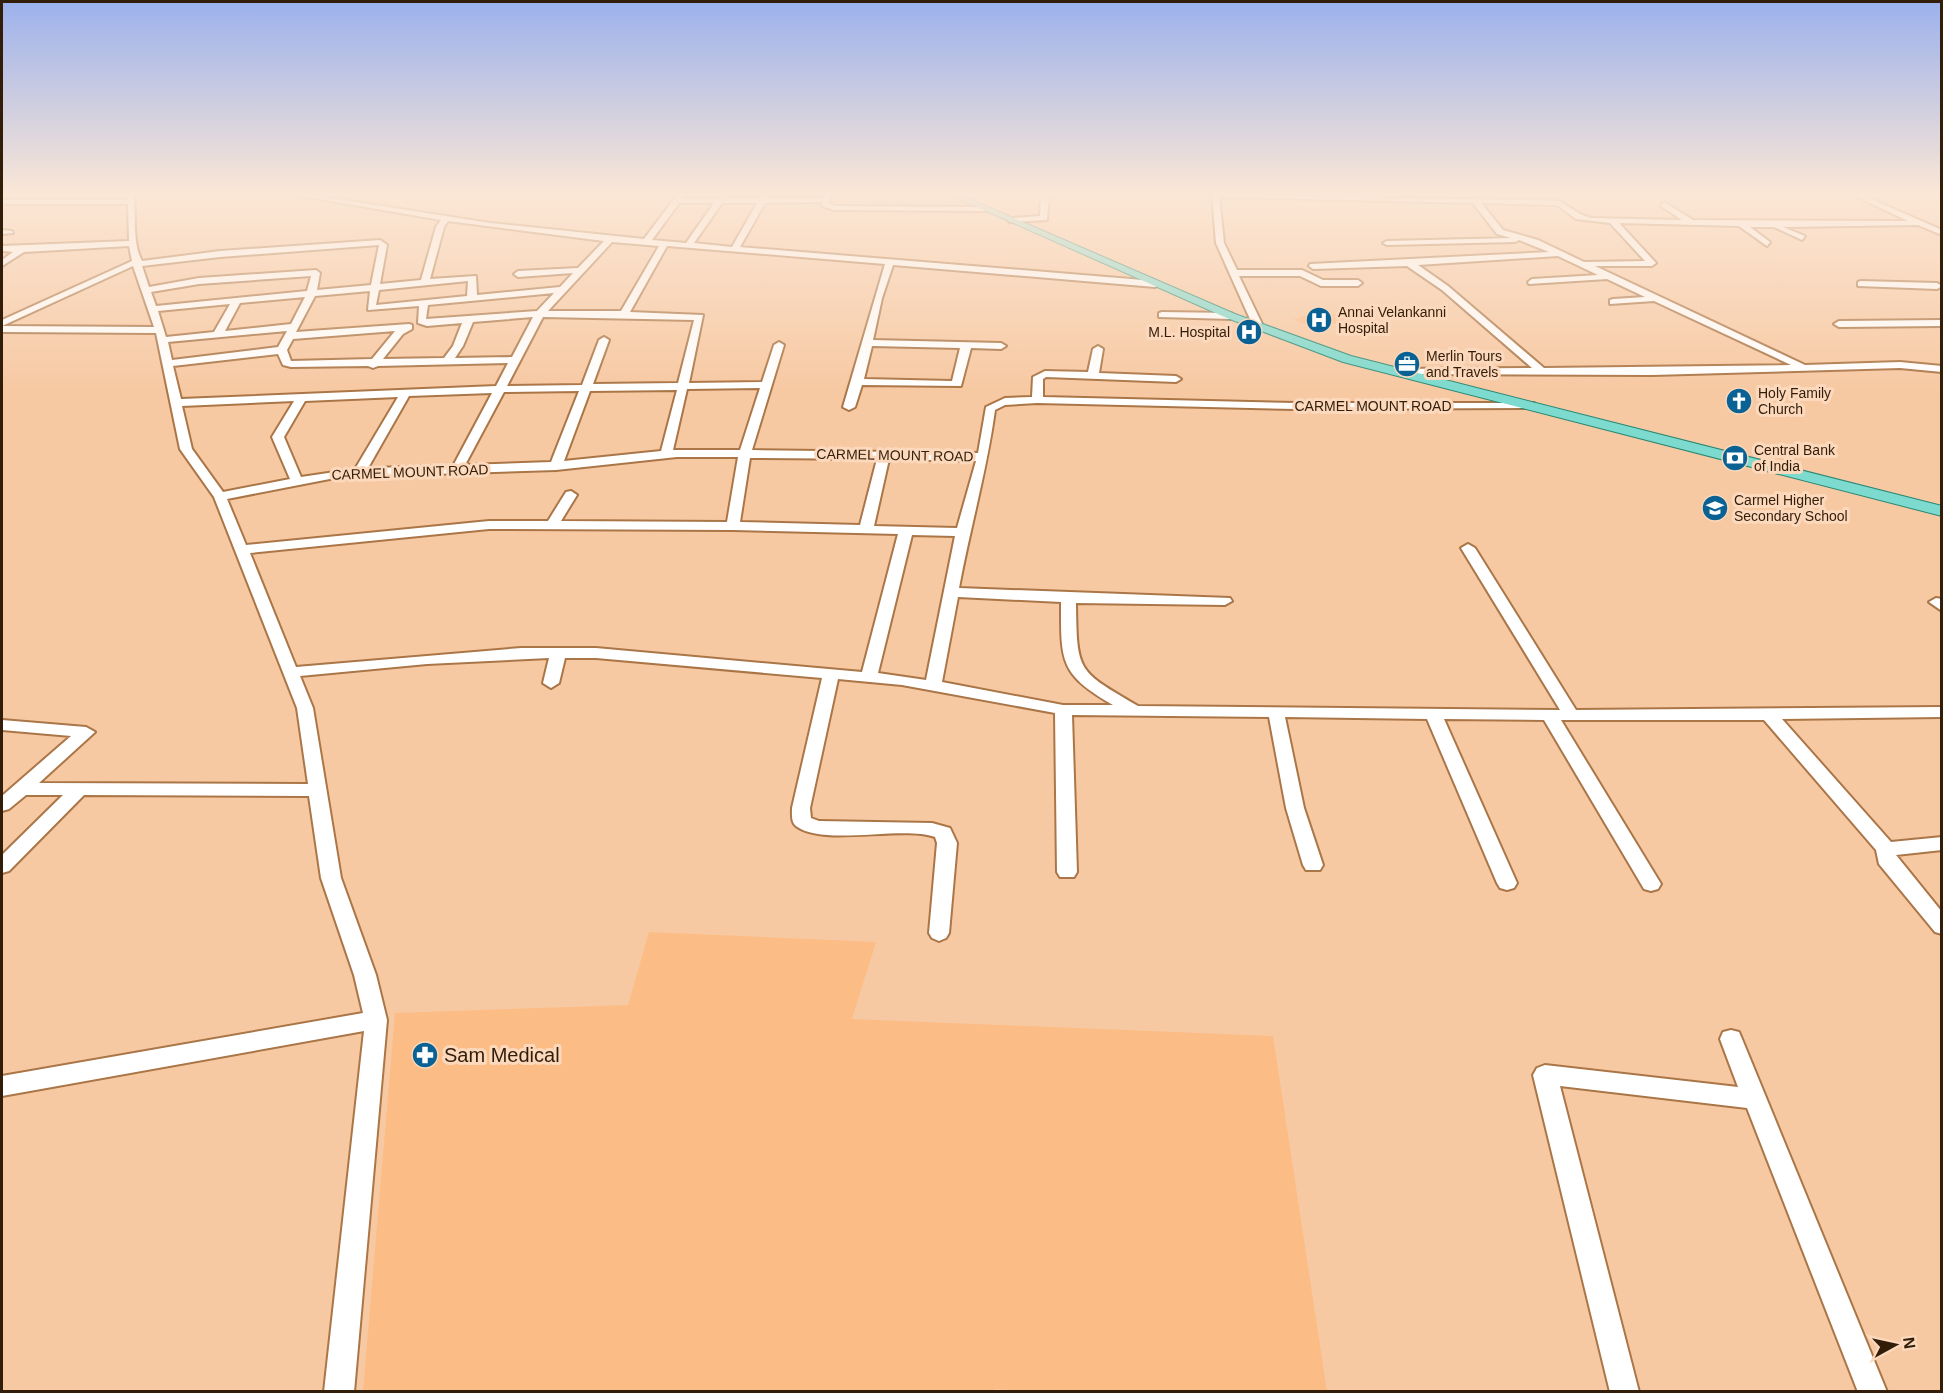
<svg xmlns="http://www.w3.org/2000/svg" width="1943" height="1393" font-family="Helvetica,sans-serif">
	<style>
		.built { fill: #fcbc86 }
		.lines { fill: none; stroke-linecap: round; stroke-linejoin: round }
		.minor-casing { stroke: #ab7647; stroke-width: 4 }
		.major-casing { stroke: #2b8874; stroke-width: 2 }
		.minor { fill: #fff; fill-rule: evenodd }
		.major { fill: #7ddace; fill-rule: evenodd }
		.labels { text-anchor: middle; stroke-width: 6; stroke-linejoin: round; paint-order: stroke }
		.far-poi-label { font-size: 14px; fill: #321d09; stroke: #fcd9bc; text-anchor: start }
		.far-street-label { font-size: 14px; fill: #321d09; stroke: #fcd9bc }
		.near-poi-label { font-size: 20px; fill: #321d09; stroke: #fcd9bc; text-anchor: start }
	</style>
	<rect width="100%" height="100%" fill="#f7c9a3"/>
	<path class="built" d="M1338,314L1347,324H1305L1293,319L1302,318L1300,316Z
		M649,932L876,942L852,1019L1273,1036L1327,1391L1036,1392L995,1389L994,1392L363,1391L395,1013L628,1005Z"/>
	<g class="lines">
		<defs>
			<path id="minor" d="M128,194H134C136,212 132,243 142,261L220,251L380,240L387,245L380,284L421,280L436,227L441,220L290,194H305L490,223L644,239L678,194H685L682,199L717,198L721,194H727L725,198H760L762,194H768L767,198H824L826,194H832L829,203L835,206L987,207L990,211L834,210L822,206V202L765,203L740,247L1155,281L1160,284L1155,287L893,265L882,298L873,340L1001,343L1006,346L1001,349L971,348L961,386L862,385L855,407L849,410L843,407L885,264L667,246L630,312L703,315L689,383L762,382L774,345L779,342L784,345L752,450L978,453L986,407L1005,398L1032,397L1033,377L1045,371L1088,372L1093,349L1098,346L1103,349L1099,373L1176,376L1181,379L1176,382L1046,377L1043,379V397L1296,403H1534L1536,405L1530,408L1296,409L1037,403L1005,405L995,410C987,470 970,528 959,588L1230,598L1232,601L1225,605L1076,603C1077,673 1077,670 1138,706L1560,710L1461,548L1468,544L1475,548L1576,710L1942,707V717L1782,719L1891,842L1942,837V850L1896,855L1942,912V934L1935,932L1879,864L1876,850L1764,720H1561L1661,884L1658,889L1651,891L1644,889L1544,720L1444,719L1517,883L1514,888L1507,890L1500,888L1497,883L1427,719L1285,717L1304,808L1323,865L1320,870H1306L1303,865L1286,808L1269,717L1072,715L1077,872L1074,877H1060L1057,872L1055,713L902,685L838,679L810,808L811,818L819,821L932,823L950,828L957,843L949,933L946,938L939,941L932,938L929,933L937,843L935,837C902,825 823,847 796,826C791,822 792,814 792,808L822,678L596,658H565L559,683L551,688L543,683L549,658L427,664L300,676L313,708L341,878L376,975L387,1020L354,1392H324L364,1031L2,1096V1076L363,1013L354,975L321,878L309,796L84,795L9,871L2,873V855L63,795H26L9,809L2,811V796L71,736L2,730V720L86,727L95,732L39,783L308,784L297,708L214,497L180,449L156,333L2,332V326L154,327L133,266L2,326V320L132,261L129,246L24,252L2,266V260L13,252L2,251V246L129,241L128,204H2V200H127ZM679,203H714L686,243L652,240ZM722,203H757L732,247L694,243ZM448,221L604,241L578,268L518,271L514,274L518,277L573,273L560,287L477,295L476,276L430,279L444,227ZM612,242L659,246L621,311H548ZM379,245L371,285L317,290L320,273L316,270L199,278L149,287L142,266L220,257ZM311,276L307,291L156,306L151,292L199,284ZM468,281L467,296L376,305L379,290ZM370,291L368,310L419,306L418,323L427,326L462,323L453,346L444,358L383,359L403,334L412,329V325L409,324L296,332L315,296ZM554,293L537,311L426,319L428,305ZM305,297L291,324L225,331L240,303ZM230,304L214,332L166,337L158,311ZM533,317L512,357L455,358L463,346L473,322ZM543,317L694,320L678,383L593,384L609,340L604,337L599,340L582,385L507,386ZM287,331L278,347L172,360L168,342ZM395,331L372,359L291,361L287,350L293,339ZM872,346L960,348L952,381L864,379ZM278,354L283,365L291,367L368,366L373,368L378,366L508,363L496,386L181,399L173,366ZM760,388L740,450H673L687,389ZM677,390L661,451L564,461L590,391ZM579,391L551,462L465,465L504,392ZM492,393L453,466L368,468L409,396ZM398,397L355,469L301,477L284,437L305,401ZM294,401L272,437L290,479L223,492L192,449L182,406ZM677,457H738L727,522L561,521L577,495L571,491L566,492L548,521H489L246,545L227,499L340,477L556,470ZM750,458L877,459L860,525L740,522ZM889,459L976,461L957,528L874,526ZM489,529L733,530L898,534L862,672L596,648H521L296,667L250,553ZM912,535L955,536L926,680L878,673ZM958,597L1061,602C1061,661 1059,674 1113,705H1063L942,682Z
				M1041,194H1049L1047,220L1009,222L1012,218L1040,216Z
				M1212,194L1559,201L1582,215L1591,218L1682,220L1661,206L1664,202L1693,220L1908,221L1851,194H1860L1942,230V235L1918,225L1783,227L1805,236L1802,240L1774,227H1750L1770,242L1767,246L1739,226L1619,223L1656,263L1652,266H1595L1805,365L1900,362L1942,366V372L1900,368L1652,375L1395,374L1390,371L1391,369L1532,368L1442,290L1407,266L1313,269L1309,266L1310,264L1549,252L1519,240L1515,242L1387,245L1383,243L1387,241L1511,238L1497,234L1473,203L1219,197L1224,243L1237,270H1302L1323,280H1358L1362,283L1358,286H1321L1300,276H1239L1264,328L1259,331L1254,328L1216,243ZM1481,203L1557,205L1576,219L1610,223L1645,261L1584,262L1538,240L1503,230ZM1558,256L1598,275L1532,279L1528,282L1529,284L1607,279L1645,297L1613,299L1610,300V304L1654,301L1791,365L1544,368L1448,286L1418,265Z
				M2,230L12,231L13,233L2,234Z
				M1861,281L1937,283L1942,286L1937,289L1858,286V282Z
				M1162,312L1231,313L1236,316L1231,319L1159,317V313Z
				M1942,320V326L1839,327L1834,324L1839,321Z
				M1936,598L1942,599V611L1929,602Z
				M1731,1030L1739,1032L1742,1039L1887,1392H1858L1747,1108L1560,1086L1639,1392H1610L1533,1075L1537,1068L1545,1065L1738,1087L1720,1039L1723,1032Z"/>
			<path id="major" d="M948,194H958L1235,314L1351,356L1942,506V516L1343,362L1227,318Z"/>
		</defs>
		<use href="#minor" class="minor-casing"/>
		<use href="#major" class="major-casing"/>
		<use href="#minor" class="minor"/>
		<use href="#major" class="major"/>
	</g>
	<linearGradient id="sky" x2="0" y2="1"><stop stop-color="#9bb1ec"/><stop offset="0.5" stop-color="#fbe7d6"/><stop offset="1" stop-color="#fbe7d6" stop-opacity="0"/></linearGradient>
	<rect width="1943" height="389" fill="url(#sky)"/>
	<defs>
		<symbol id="hospital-disc" viewBox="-11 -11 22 22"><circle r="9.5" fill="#096293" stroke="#fcd9bc"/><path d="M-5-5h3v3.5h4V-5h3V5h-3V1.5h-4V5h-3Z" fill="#fff"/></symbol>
		<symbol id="office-disc" viewBox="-11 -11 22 22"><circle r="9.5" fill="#096293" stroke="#fcd9bc"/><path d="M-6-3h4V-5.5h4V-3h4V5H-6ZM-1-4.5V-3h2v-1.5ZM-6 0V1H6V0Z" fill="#fff"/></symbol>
		<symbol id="church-disc" viewBox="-11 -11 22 22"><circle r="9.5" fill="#096293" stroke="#fcd9bc"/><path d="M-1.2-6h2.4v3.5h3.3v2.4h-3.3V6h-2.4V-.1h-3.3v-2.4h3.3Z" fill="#fff"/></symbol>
		<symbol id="bank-disc" viewBox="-11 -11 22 22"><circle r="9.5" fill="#096293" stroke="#fcd9bc"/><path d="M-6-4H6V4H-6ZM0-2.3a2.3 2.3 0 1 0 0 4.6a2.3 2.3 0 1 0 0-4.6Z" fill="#fff"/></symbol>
		<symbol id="school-disc" viewBox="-11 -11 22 22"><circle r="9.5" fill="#096293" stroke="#fcd9bc"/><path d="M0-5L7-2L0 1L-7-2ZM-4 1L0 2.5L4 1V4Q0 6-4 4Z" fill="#fff"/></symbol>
		<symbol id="pharmacy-disc" viewBox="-11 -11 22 22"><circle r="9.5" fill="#096293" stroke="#fcd9bc"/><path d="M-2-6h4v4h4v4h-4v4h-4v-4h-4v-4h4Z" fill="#fff"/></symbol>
	</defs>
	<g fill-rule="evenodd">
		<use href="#hospital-disc" x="1304" y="305" width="30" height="30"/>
		<use href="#hospital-disc" x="1234" y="317" width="30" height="30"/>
		<use href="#office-disc" x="1392" y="349" width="30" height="30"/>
		<use href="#church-disc" x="1724" y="386" width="30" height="30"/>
		<use href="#bank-disc" x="1720" y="443" width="30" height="30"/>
		<use href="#school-disc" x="1700" y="493" width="30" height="30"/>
		<use href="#pharmacy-disc" x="410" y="1040" width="30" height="30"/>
	</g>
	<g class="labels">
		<g class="far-poi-label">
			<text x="1338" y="317">Annai Velankanni<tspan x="1338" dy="16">Hospital</tspan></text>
			<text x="1230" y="337" text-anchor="end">M.L. Hospital</text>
			<text x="1426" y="361">Merlin Tours<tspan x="1426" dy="16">and Travels</tspan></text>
			<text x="1758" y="398">Holy Family<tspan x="1758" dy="16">Church</tspan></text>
			<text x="1754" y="455">Central Bank<tspan x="1754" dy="16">of India</tspan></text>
			<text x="1734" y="505">Carmel Higher<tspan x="1734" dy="16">Secondary School</tspan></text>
		</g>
		<g class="far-street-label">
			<text x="1373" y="411">CARMEL MOUNT ROAD</text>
			<text transform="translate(895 455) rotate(1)" y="5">CARMEL MOUNT ROAD</text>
			<text transform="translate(410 472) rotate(-2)" y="5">CARMEL MOUNT ROAD</text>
		</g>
		<g class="near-poi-label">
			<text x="444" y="1062">Sam Medical</text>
		</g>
	</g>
	<rect width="1943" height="1393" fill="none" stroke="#321d09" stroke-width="6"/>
	<g transform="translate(1895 1345) rotate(82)" stroke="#fcd9bc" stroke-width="4.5" paint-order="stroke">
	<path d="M0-4.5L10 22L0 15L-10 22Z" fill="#321d09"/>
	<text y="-9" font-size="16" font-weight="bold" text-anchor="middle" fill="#321d09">N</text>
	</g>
</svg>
